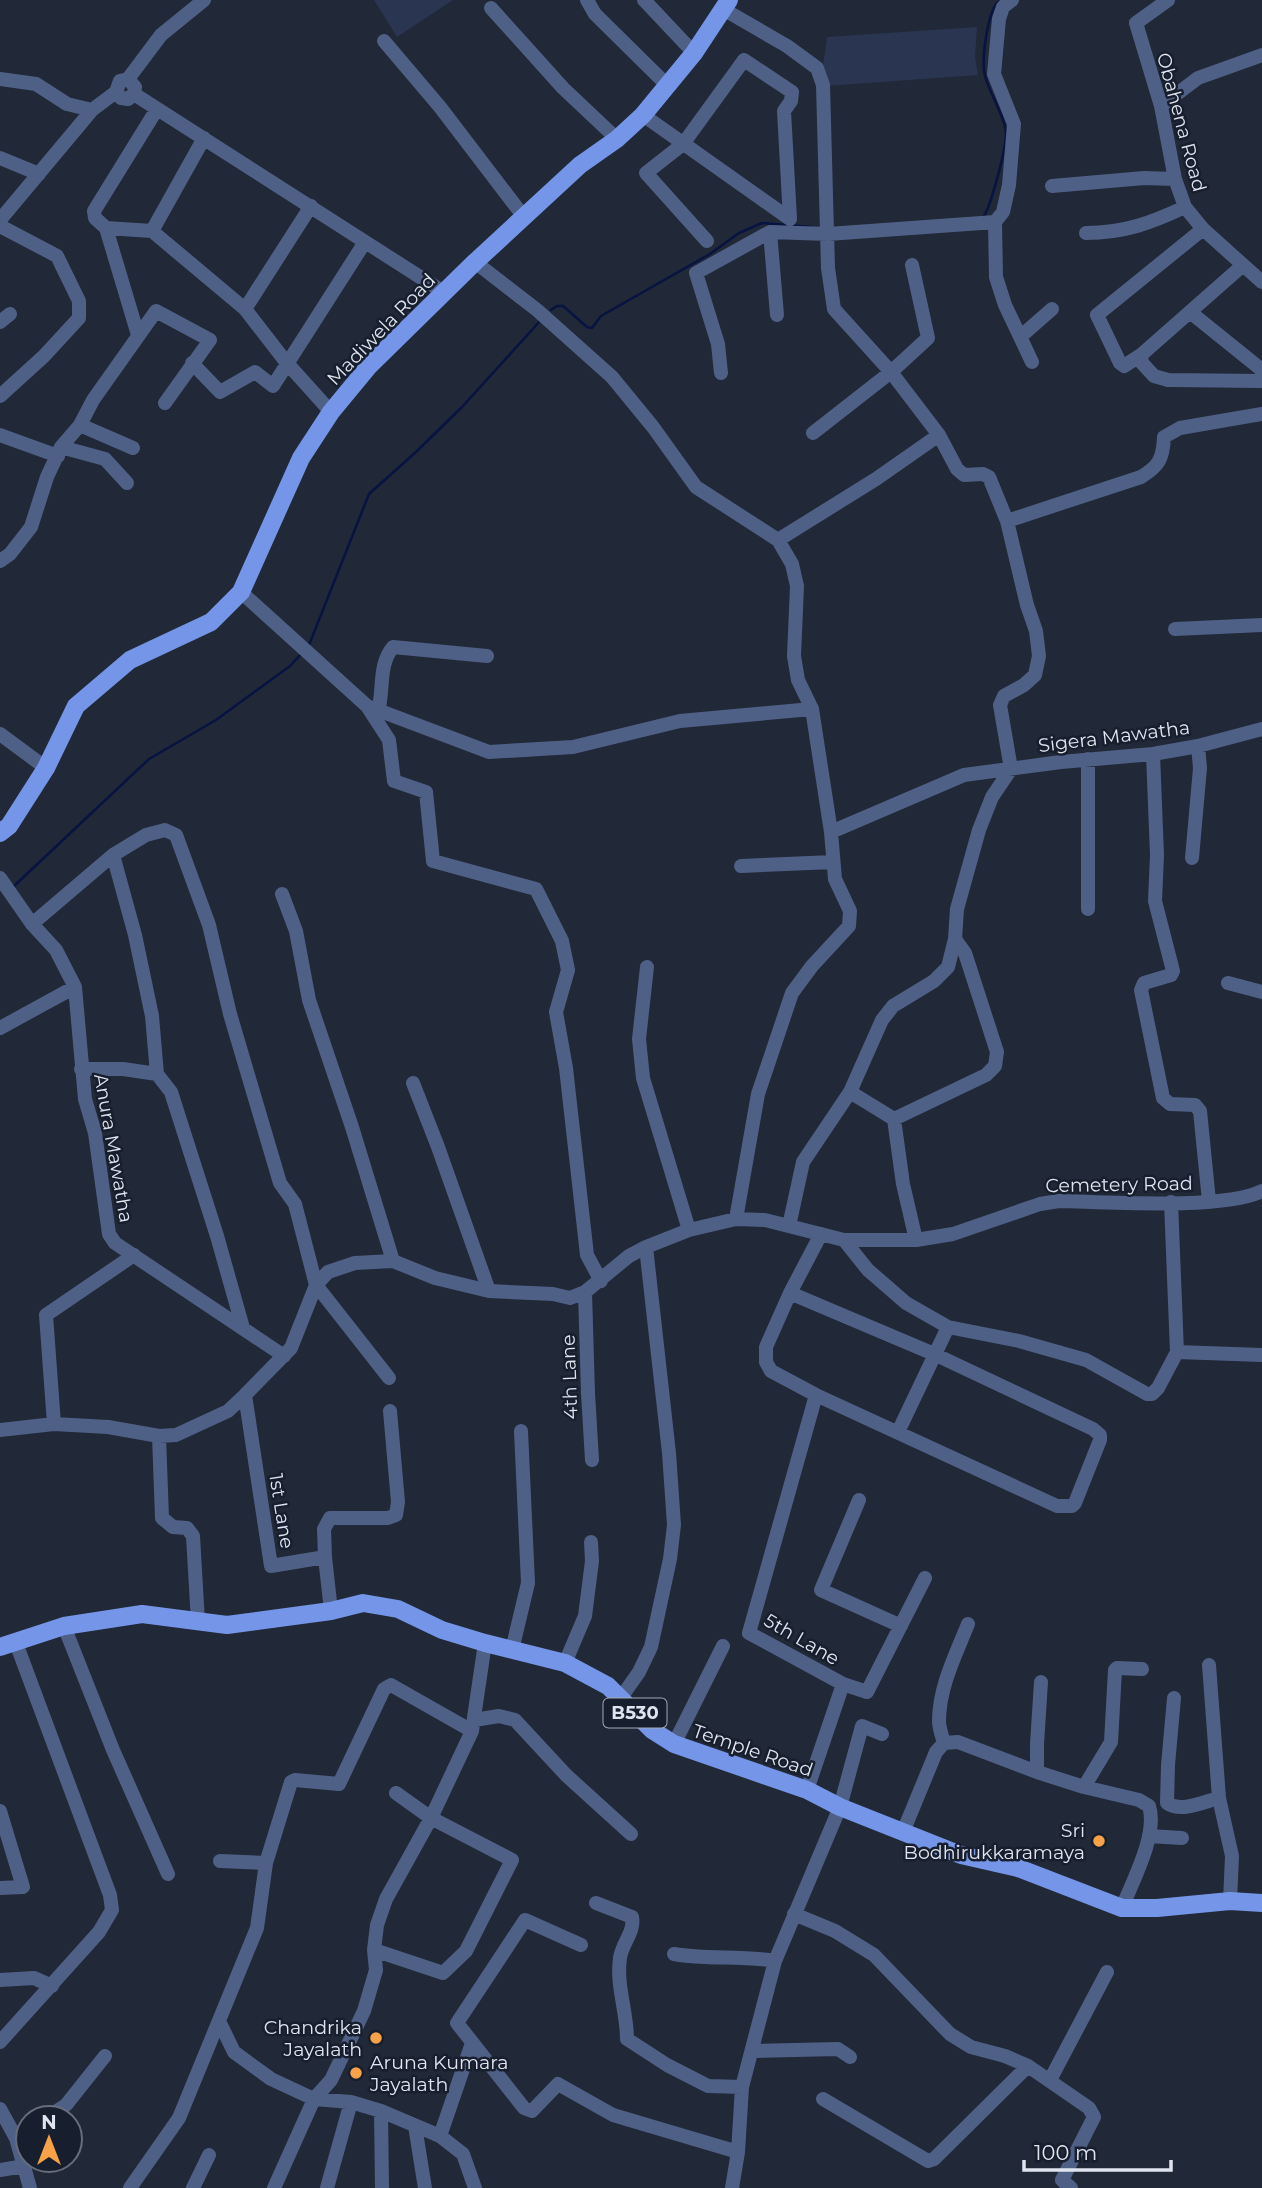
<svg xmlns="http://www.w3.org/2000/svg" width="1262" height="2188" font-family="Montserrat,sans-serif">
	<style>
		.green { fill: #293551 }
		.lines { fill: none; stroke-linecap: round; stroke-linejoin: round }
		.stream { stroke: #071341; stroke-width: 2.5 }
		.minor { stroke: #4f6087; stroke-width: 14 }
		.major { stroke: #7596e8; stroke-width: 18 }
		.poi-dot { fill: #f7a149; stroke: #171e2d; stroke-width: 2.5 }
		.labels { text-anchor: middle; stroke-width: 5; stroke-linejoin: round; paint-order: stroke }
		.shield { fill: #171e2d; stroke: #a3a9b5; stroke-width: 2 }
		.shield-label { font-size: 18px; font-weight: bold; fill: #dfe4ef }
		.street-label { font-size: 19px; fill: #dfe4ef; stroke: #171e2d }
		.poi-label { font-size: 19px; fill: #dfe4ef; stroke: #171e2d; text-anchor: end }
	</style>
	<rect width="100%" height="100%" fill="#212837"/>
	<path class="green" d="M374,0H453L397,37Z
		M977,27L975,57L978,75L826,86L823,66L827,37Z"/>
	<g class="lines">
		<path class="stream" d="M984,216C991,205 1007,146 1006,132C1005,117 989,92 985,76C981,61 987,14 998,2
			M551,310L557,306H563L587,327L592,328L601,316L710,254L739,233L762,223L811,227
			M309,645L369,494L417,451L462,407L540,321
			M13,887L149,759L216,720L290,666L303,652"/>
		<path class="minor" d="M587,0L595,14L667,85
			M644,0L694,53
			M1012,0L1003,7L999,19L994,74L1014,124L1009,185L1003,212L995,222L996,277L1005,305L1032,362
			M1168,0L1136,23L1161,106L1175,179L1185,207L1203,229L1262,282
			M491,8L563,88L617,139
			M723,9L787,46L817,68L823,85L828,268L834,309L891,372L939,435L957,469L964,475L983,474L989,477L1007,521L1027,605L1036,631L1039,656L1035,675L1024,685L1004,696L1000,705L1011,769L992,797L979,830L957,909L955,939L948,967L934,981L893,1006L882,1020L850,1092L803,1162L789,1226
			M384,41L440,107L524,217
			M0,79L36,84L67,104L92,110L116,92L120,81L128,79L135,87L134,94L128,99L121,98L116,92
			M128,79L161,35L204,0
			M134,94L445,293
			M1161,106L1198,78L1262,55
			M157,109L94,211L95,218L106,228L152,231L245,309L286,362L331,412
			M643,115L790,219
			M0,158L39,174
			M1052,186L1144,178L1175,179
			M0,220L92,110
			M0,226L57,256L79,301V318L44,356L0,396
			M106,228L138,335
			M152,231L204,138
			M770,232L777,315
			M1086,233C1124,233 1151,223 1185,207
			M707,241L646,173L683,144L744,60L792,92L791,101L784,111L790,219
			M475,262L537,310L612,377L653,427L696,487L778,540L792,564L797,586L794,656L798,680L812,709L831,832L835,879L850,911L849,926L812,966L792,993L758,1094L736,1219
			M1242,266L1141,355L1142,363L1154,376L1168,380L1262,381
			M245,309L311,206
			M1190,312L1262,370
			M0,322L10,314
			M1020,337L1052,309
			M1141,355L1124,366L1120,363L1097,315L1203,229
			M192,363L220,392L255,372L273,386L365,242
			M721,373L718,344L696,273L770,232L828,234L995,222
			M80,425L133,448
			M813,433L891,372L928,338L912,265
			M0,435L58,456
			M61,447L105,459L127,483
			M1007,521L1141,477C1159,466 1163,459 1164,437L1180,428L1262,414
			M778,540L876,479L939,435
			M0,561L10,554L31,527L47,477L61,447L80,425L93,400L156,311L210,340L165,403
			M241,592L367,706L489,752L573,747L680,721L812,709
			M1175,629L1262,625
			M367,706L389,740L394,781L426,792L433,861L536,889L562,941L568,970L556,1012L566,1068L587,1255L601,1281
			M378,712C384,690 378,665 393,647L487,656
			M0,734L46,768
			M1153,754L1157,855L1155,901L1173,971L1171,975L1144,983L1141,990L1163,1098L1170,1104L1195,1105L1200,1111L1209,1201
			M1088,759V909
			M831,832L964,775L1061,762L1153,754L1198,746L1262,729
			M113,855L146,835L165,830L176,835L209,925L230,1014L280,1183L295,1204L316,1285L389,1378
			M1192,858L1200,768L1198,746
			M741,866L833,862
			M0,878L32,924L56,950L75,987L85,1099L95,1133L109,1234L115,1243L284,1356
			M282,894L296,931L309,1000L352,1127L393,1261
			M32,924L113,855L135,935L152,1016L157,1074L171,1092L217,1236L243,1328
			M647,967L639,1039L643,1078L689,1230
			M1228,983L1262,992
			M0,1028L75,987
			M81,1069H123L157,1074
			M413,1083L438,1147L489,1291
			M850,1092L894,1119L903,1184L916,1240
			M894,1119L986,1075L995,1066L997,1052L965,953L955,939
			M844,1240L868,1270L906,1303L948,1327L1019,1341L1086,1360L1147,1394H1152L1158,1388L1177,1352L1171,1202
			M585,1292L588,1393L592,1460
			M790,1293L934,1354L1093,1429L1100,1435V1440L1075,1503L1072,1506H1057L816,1395L771,1371L766,1362V1347L790,1293L821,1234
			M1177,1352L1262,1355
			M245,1395L271,1566L325,1557L331,1611
			M816,1395L749,1633L843,1684L867,1692L925,1578
			M54,1424L46,1315L134,1255
			M0,1430L54,1424L108,1427L159,1436L176,1435L228,1411L245,1395L291,1348L316,1285L328,1272L355,1263L393,1261L435,1278L489,1291L553,1294L570,1298L585,1292L629,1256L646,1247L689,1230L736,1219L765,1220L844,1240H916L953,1234L1040,1204L1059,1201C1105,1202 1225,1210 1262,1191
			M898,1432L948,1327
			M159,1436L162,1518L173,1527L187,1528L193,1536L198,1622
			M859,1500L821,1590L901,1626
			M325,1557L324,1529L330,1518H388L396,1515L398,1502L390,1411
			M64,1626L113,1750L168,1874
			M512,1650L528,1583L521,1431
			M565,1663L585,1616L592,1561L591,1542
			M1209,1665L1219,1798L1232,1856L1230,1901
			M1174,1698L1168,1765L1167,1803C1181,1813 1203,1802 1219,1798
			M620,1699L639,1672L651,1647L670,1559L674,1525L669,1453L646,1247
			M474,1720L499,1716L515,1720L566,1775L631,1834
			M944,1743C942,1736 939,1728 939,1721C939,1687 956,1654 968,1624
			M674,1744L723,1646
			M1037,1772V1744L1041,1682
			M1084,1787L1111,1742L1115,1670L1117,1668L1142,1669
			M807,1790L843,1684
			M0,1811L23,1887L0,1888
			M903,1832L936,1752L944,1743L958,1742L1037,1772L1084,1787L1139,1800L1149,1806C1158,1834 1133,1880 1122,1908
			M1149,1836L1182,1838
			M220,1861L266,1863
			M596,1903L632,1917C635,1932 622,1943 620,1958C616,1985 627,2012 627,2039L667,2065L708,2086L742,2087
			M794,1914L835,1931L874,1955L950,2034L971,2047L1005,2056L1028,2066L1089,2108L1094,2117L1062,2180L1071,2188
			M581,1945L525,1920L457,2023L524,2108L532,2111L558,2084L613,2115L738,2152
			M374,1950L443,1973L466,1951L512,1860L431,1818L396,1793
			M674,1954C708,1960 741,1955 775,1961
			M0,1980L34,1978L52,1986
			M219,2021L234,2052L271,2079L314,2099L351,2102L381,2111L440,2136L463,2154L475,2188
			M0,2042L99,1932L112,1910L110,1895L16,1643
			M752,2051L838,2049L850,2057
			M1050,2080L1107,1972
			M823,2099L928,2161L934,2159L1028,2066
			M0,2109L16,2138L30,2188
			M381,2111L382,2188
			M46,2118L66,2105L105,2056
			M415,2126L425,2188
			M440,2136L472,2043
			M16,2138L28,2130
			M0,2170L24,2166
			M130,2188L179,2118L257,1928L266,1863L291,1782L295,1780L339,1784L384,1689L391,1685L472,1731
			M193,2188L209,2155
			M274,2188L314,2099L331,2080L364,2011L376,1970L374,1950L377,1925L386,1899L431,1818L472,1731L485,1643
			M327,2188L351,2102
			M732,2188L738,2152L742,2087L775,1961L840,1807L862,1726L882,1734"/>
		<path class="major" d="M0,833L9,826L46,768L76,706L130,660L211,622L241,592L301,458L331,412L369,366L475,262L580,165L617,139L643,115L694,53L729,0
			M0,1647L64,1626L142,1614L227,1625L331,1611L363,1603L398,1609L442,1630L485,1643L565,1663L608,1686L652,1730L674,1744L807,1790L840,1807L961,1855L1018,1868L1122,1908H1157L1230,1901L1262,1903"/>
	</g>
	<g class="poi-dot">
		<circle cx="1099" cy="1841" r="7"/>
		<circle cx="376" cy="2038" r="7"/>
		<circle cx="356" cy="2073" r="7"/>
	</g>
	<g class="labels">
		<rect class="shield" x="603.5" y="1698.5" width="63" height="29" rx="5"/>
		<g class="shield-label">
			<text x="635" y="1719">B530</text>
		</g>
		<g class="street-label">
			<text transform="translate(1182 122) rotate(75)" y="7">Obahena Road</text>
			<text transform="translate(381 329) rotate(-46)" y="7">Madiwela Road</text>
			<text transform="translate(1114 736) rotate(-7)" y="7">Sigera Mawatha</text>
			<text transform="translate(114 1148) rotate(80)" y="7">Anura Mawatha</text>
			<text transform="translate(1119 1184) rotate(-1)" y="7">Cemetery Road</text>
			<text transform="translate(569 1377) rotate(-92)" y="7">4th Lane</text>
			<text transform="translate(282 1511) rotate(81)" y="7">1st Lane</text>
			<text transform="translate(802 1639) rotate(30)" y="7">5th Lane</text>
			<text transform="translate(753 1750) rotate(19)" y="7">Temple Road</text>
		</g>
		<g class="poi-label">
			<text x="1085" y="1837">Sri<tspan x="1085" dy="22">Bodhirukkaramaya</tspan></text>
			<text x="362" y="2034">Chandrika<tspan x="362" dy="22">Jayalath</tspan></text>
			<text x="370" y="2069" text-anchor="start">Aruna Kumara<tspan x="370" dy="22">Jayalath</tspan></text>
		</g>
	</g>
	<g transform="translate(49 2139)"><circle r="33" fill="#171e2d" stroke="#676d7b" stroke-width="2"/>
	<path d="M0-5L12 26L0 18L-12 26Z" fill="#f7a149"/>
	<text y="-10" font-size="19" font-weight="bold" text-anchor="middle" fill="#dfe4ef">N</text>
	</g>
	<path d="M1024 2160v10h147v-10" fill="none" stroke="#dfe4ef" stroke-width="3.5"/>
	<text x="1034" y="2160" font-size="21" fill="#dfe4ef" stroke="#171e2d" stroke-width="5" paint-order="stroke">100 m</text>
</svg>
